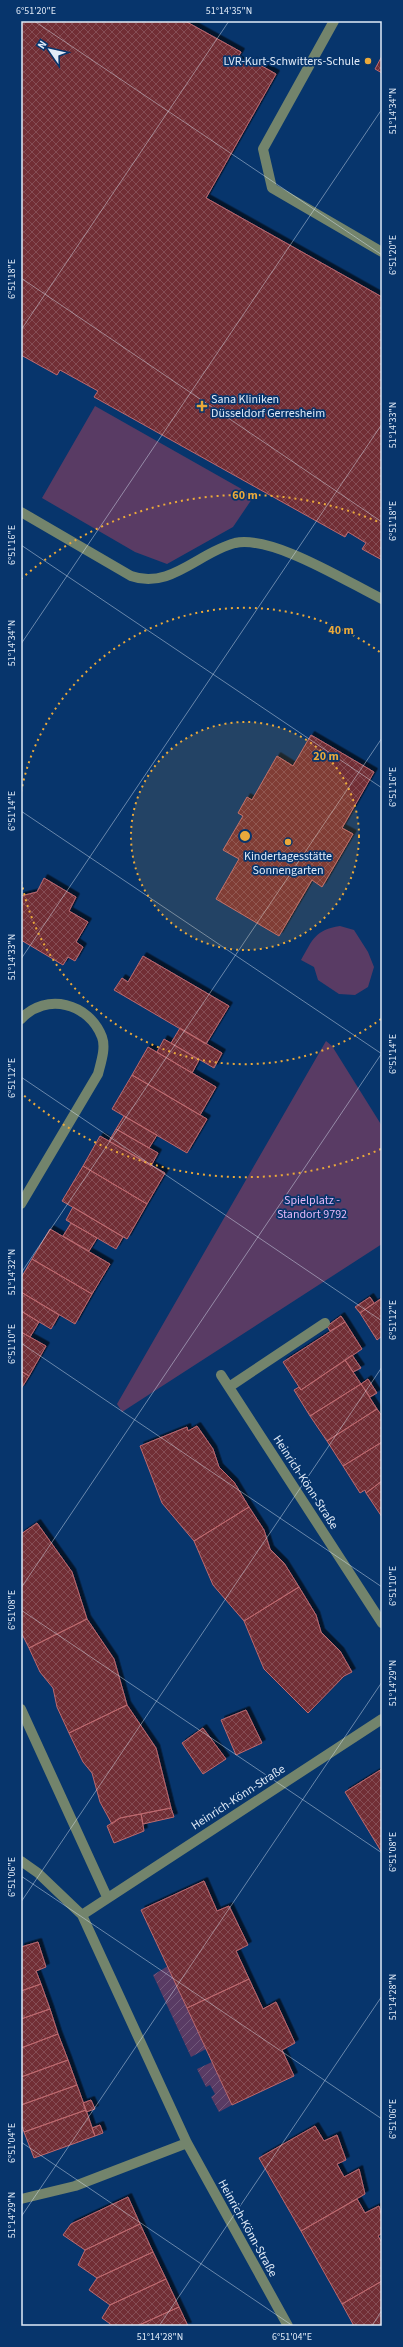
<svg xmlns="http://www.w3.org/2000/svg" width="403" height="2347" font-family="'Source Sans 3',sans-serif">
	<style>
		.park { fill: #593b64 }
		.garden { fill: url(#garden-furrows) }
		.building { fill: url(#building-cross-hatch); stroke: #bd696f; filter: url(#shadow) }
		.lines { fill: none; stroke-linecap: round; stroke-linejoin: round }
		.minor { stroke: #73846c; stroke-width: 10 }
		.ticks { fill: none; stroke: #e1ebf8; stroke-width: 1; stroke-opacity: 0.45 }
		.ring { fill: none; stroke: #eba93a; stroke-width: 2; stroke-dasharray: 2 4 }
		.poi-dot { fill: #eba93a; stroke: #07356c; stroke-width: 1.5 }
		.labels { text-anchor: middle; stroke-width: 3.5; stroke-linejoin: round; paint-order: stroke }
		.poi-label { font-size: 12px; fill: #e1ebf8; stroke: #07356c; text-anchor: end }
		.park-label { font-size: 12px; fill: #e4b7f6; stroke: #07356c }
		.street-label { font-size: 12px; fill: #e1ebf8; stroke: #07356c }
		.centre { fill: #eba93a; stroke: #07356c; stroke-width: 2 }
		.ring-label { font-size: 12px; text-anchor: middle; font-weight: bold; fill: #eba93a; stroke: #07356c; stroke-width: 3.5; stroke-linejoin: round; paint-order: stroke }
		.neatline { fill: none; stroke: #e1ebf8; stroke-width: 1.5 }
		.ticks-label { font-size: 10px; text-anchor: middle; fill: #e1ebf8 }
	</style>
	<defs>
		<pattern id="garden-furrows" width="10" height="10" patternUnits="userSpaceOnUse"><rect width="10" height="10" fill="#593b64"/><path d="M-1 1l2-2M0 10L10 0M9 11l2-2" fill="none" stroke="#71587b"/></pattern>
		<pattern id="building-cross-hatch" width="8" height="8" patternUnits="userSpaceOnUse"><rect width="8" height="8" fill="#712f36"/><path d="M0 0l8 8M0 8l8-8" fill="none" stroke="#854d54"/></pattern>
		<filter id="shadow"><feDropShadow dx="3.5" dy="-3.5" stdDeviation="0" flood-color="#0009"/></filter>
	</defs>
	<rect width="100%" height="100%" fill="#07356c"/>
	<path class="park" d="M95,406L254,496L233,527L167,564L135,552L42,498Z
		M340,926L354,930L368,952L374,967L368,987L355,995L339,994L318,980L314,967L301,960C313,939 315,930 340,926Z
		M326,1041L332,1046L382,1126V1244L122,1412L117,1404Z"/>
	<path class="garden" d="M168,1966L206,2049L191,2057L153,1975Z
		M212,2062L232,2105L219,2112L211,2097L215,2094L210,2085L206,2087L197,2069Z"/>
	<path class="building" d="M21,21H185L241,52L237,59L250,66L253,61L276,74L206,198L382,297V560L362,549L366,543L348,532L345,537L94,397L98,391L60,370L57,375L21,355Z
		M382,56V73L375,69Z
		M311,735L374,772L342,828L353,834L322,887L312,880L279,936L216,899L239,859L223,850L243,816L238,813L247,797L252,800L277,756L293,766Z
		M44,878L76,897L69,911L88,922L76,942L83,947L75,961L68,957L63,965L21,940V896L37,892Z
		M143,956L229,1006L206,1044L114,990L122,978L128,982Z
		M180,1028L222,1053L214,1068L171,1043Z
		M164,1039L199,1060L192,1073L157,1052Z
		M148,1047L216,1087L200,1115L132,1075Z
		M132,1075L207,1119L187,1153L112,1109Z
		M124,1116L157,1135L149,1148L116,1129Z
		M116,1129L158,1153L151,1166L109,1141Z
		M100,1136L165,1173L147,1204L83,1166Z
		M83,1166L147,1204L127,1239L62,1201Z
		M73,1207L123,1237L116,1249L66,1220Z
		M71,1223L97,1238L89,1251L63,1236Z
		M50,1229L110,1264L92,1294L32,1259Z
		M32,1259L92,1294L75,1324L21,1292V1278Z
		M21,1292L59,1315L51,1329L21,1311Z
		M370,1297L374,1303L360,1313L355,1307Z
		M382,1298V1336L377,1340L360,1313Z
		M21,1311L39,1322L30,1337L21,1332Z
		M341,1316L345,1322L330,1331L327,1326Z
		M345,1322L362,1349L301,1390L283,1362Z
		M21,1332L46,1346L29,1376L21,1371Z
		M352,1355L361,1368L353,1372L345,1360Z
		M345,1360L361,1384L310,1416L294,1390L299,1387L301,1390Z
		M21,1371L29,1376L21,1389Z
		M368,1379L377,1393L370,1397L361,1384Z
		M361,1384L377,1409L327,1441L310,1416Z
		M377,1409L382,1416V1442L343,1466L327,1441Z
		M197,1426L213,1449L219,1467L234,1482L249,1507L194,1541L162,1503L140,1446L187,1427L188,1431Z
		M382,1442V1481L366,1493L365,1490L360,1493L343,1466Z
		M382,1481V1517L366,1493Z
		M249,1507L264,1530L270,1549L284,1563L299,1587L244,1621L213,1585L194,1541Z
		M37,1523L72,1572L87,1619L29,1648L21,1632V1534Z
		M299,1587L316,1615L321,1632L340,1651L352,1672L344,1676L308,1713L264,1669L244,1621Z
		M87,1619L114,1659L127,1705L69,1733L57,1707L53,1688L40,1672L29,1648Z
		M127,1705L156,1748L171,1808L120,1818L112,1824L100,1802L92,1773L83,1762L69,1733Z
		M246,1710L262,1743L236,1755L221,1720Z
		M203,1728L226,1759L203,1774L182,1743Z
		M382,1769V1850L381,1851L345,1792Z
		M171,1808L174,1817L143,1824L141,1814Z
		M141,1814L144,1831L114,1843L107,1826L120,1818Z
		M204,1881L217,1911L229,1906L248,1945L236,1951L249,1979L187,2008L141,1910Z
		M38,1942L46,1967L36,1971L41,1984L21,1991V1947Z
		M249,1979L263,2009L276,2002L295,2043L282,2050L294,2076L232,2105L187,2008Z
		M41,1984L50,2009L21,2019V1991Z
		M50,2009L58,2034L21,2048V2019Z
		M58,2034L68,2060L21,2077V2048Z
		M68,2060L77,2085L21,2105V2077Z
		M77,2085L86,2110L24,2132L21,2123V2105Z
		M91,2100L95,2109L86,2112L83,2103Z
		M86,2110L95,2136L34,2158L24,2132Z
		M100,2125L103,2133L95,2136L92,2128Z
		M315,2126L324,2141L337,2135L346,2160L337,2164L344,2177L359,2169L365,2194L301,2231L259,2158Z
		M128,2197L140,2224L85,2250L63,2235L71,2224Z
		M357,2199L365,2213L379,2206L382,2217V2233L378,2236L382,2243V2281L342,2304L301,2231Z
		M140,2224L153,2252L97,2278L78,2265L85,2250Z
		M153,2252L166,2279L110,2305L89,2290L97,2278Z
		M166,2279L179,2307L137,2326H113L102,2318L110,2305Z
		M382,2281V2326H354L342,2304Z
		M179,2307L188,2326H137Z"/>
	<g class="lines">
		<path class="minor" d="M334,21L263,149L272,188L382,252
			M21,512L131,576C170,590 199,552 235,543C273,535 347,582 382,599
			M21,1019C46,992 89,1003 102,1037C106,1048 101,1062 98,1074L21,1204
			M221,1375L382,1623
			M229,1387L325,1323
			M21,1709L107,1897
			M21,1861L38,1873L82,1915L187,2143L288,2326
			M82,1915L382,1719
			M21,2199L75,2186L187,2143"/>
	</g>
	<path class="ticks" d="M34,21L382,255M21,278L382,522M21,330L229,21M21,545L382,788M21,644L382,109M21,811L382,1054M21,959L382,424M21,1077L382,1321M21,1273L382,738M21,1343L382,1587M21,1588L382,1053M21,1610L382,1853M21,1876L382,2119M21,1902L382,1367M21,2142L293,2326M21,2217L382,1682M159,2326L382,1996M372,2326L382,2310"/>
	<circle cx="245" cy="836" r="114" fill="#eba93a" fill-opacity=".12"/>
	<g class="ring">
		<circle cx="245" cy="836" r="114"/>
		<path d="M381 1019A228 228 0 0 1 21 880M21 792A228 228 0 0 1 381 653"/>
		<path d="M381 1149A341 341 0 0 1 21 1093M21 579A341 341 0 0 1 381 523"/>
	</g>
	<g class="poi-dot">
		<circle cx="368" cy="61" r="4"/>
		<path d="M200 400h4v4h4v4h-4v4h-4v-4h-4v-4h4z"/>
		<circle cx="288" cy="842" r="4"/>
	</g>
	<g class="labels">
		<g class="poi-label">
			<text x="360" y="65">LVR-Kurt-Schwitters-Schule</text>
			<text x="211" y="403" text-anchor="start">Sana Kliniken<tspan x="211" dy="14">Düsseldorf Gerresheim</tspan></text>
			<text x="288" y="860" text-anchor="middle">Kindertagesstätte<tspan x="288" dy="14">Sonnengarten</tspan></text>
		</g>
		<g class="park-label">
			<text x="312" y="1204">Spielplatz -<tspan x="312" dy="14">Standort 9792</tspan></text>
		</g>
		<g class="street-label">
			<text transform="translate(306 1482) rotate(57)" y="4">Heinrich-Könn-Straße</text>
			<text transform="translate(238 1797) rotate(-33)" y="4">Heinrich-Könn-Straße</text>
			<text transform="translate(248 2228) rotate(61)" y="4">Heinrich-Könn-Straße</text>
		</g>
	</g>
	<circle cx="245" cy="836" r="6" class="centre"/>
	<g class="ring-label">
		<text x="245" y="499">60 m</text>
		<text x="341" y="634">40 m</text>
		<text x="326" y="760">20 m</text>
	</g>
	<rect width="403" height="2347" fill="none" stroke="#07356c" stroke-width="44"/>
	<g transform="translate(50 50) rotate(304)" stroke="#07356c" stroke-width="3" paint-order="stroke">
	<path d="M0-3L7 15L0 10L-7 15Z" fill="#e1ebf8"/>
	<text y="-6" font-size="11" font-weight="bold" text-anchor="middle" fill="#e1ebf8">N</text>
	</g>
	<rect x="22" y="22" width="359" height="2303" class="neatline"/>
	<g class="ticks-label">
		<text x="36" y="14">6°51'20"E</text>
		<text x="229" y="14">51°14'35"N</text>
		<text transform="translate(392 111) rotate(-90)" y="4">51°14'34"N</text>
		<text transform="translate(392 255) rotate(-90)" y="4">6°51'20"E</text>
		<text transform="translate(11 279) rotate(-90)" y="4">6°51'18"E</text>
		<text transform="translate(392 425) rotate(-90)" y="4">51°14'33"N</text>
		<text transform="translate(392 521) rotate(-90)" y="4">6°51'18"E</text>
		<text transform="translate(11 545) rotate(-90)" y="4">6°51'16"E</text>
		<text transform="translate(11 643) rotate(-90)" y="4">51°14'34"N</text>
		<text transform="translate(392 787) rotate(-90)" y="4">6°51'16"E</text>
		<text transform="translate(11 811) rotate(-90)" y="4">6°51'14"E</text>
		<text transform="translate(11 957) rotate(-90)" y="4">51°14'33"N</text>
		<text transform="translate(392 1054) rotate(-90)" y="4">6°51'14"E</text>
		<text transform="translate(11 1078) rotate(-90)" y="4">6°51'12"E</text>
		<text transform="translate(11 1272) rotate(-90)" y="4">51°14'32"N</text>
		<text transform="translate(392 1320) rotate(-90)" y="4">6°51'12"E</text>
		<text transform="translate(11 1344) rotate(-90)" y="4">6°51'10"E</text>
		<text transform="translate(392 1586) rotate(-90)" y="4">6°51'10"E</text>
		<text transform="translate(11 1610) rotate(-90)" y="4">6°51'08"E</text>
		<text transform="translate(392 1683) rotate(-90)" y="4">51°14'29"N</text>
		<text transform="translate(392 1852) rotate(-90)" y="4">6°51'08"E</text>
		<text transform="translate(11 1877) rotate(-90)" y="4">6°51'06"E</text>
		<text transform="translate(392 1997) rotate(-90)" y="4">51°14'28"N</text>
		<text transform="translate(392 2119) rotate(-90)" y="4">6°51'06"E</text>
		<text transform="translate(11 2143) rotate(-90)" y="4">6°51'04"E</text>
		<text transform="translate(11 2215) rotate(-90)" y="4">51°14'29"N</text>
		<text x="160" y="2340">51°14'28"N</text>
		<text x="292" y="2340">6°51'04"E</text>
	</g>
</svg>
